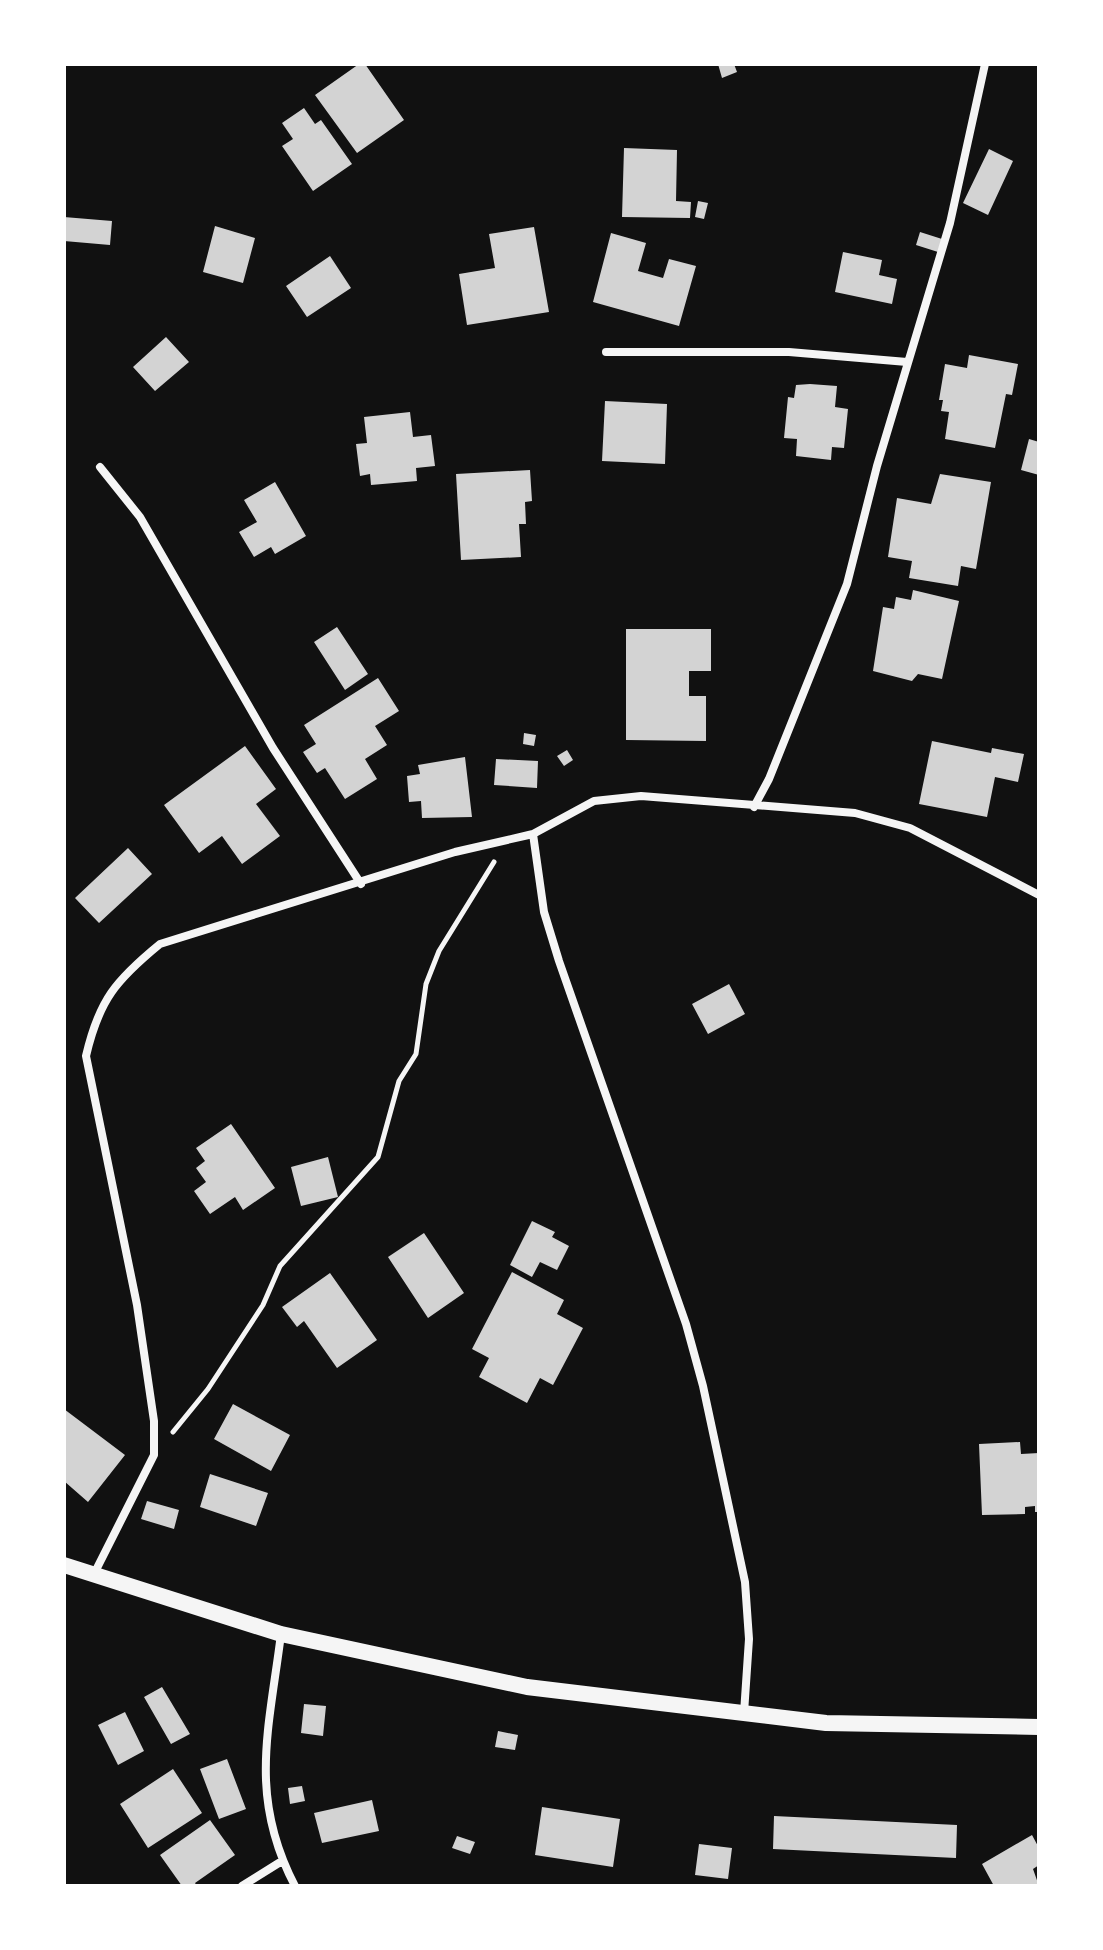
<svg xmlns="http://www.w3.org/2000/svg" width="1103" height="1950" font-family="'Roboto Serif',serif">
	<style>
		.building { fill: #d3d3d3 }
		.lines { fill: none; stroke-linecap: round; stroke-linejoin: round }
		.path { stroke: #f5f5f5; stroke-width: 5 }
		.minor { stroke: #f5f5f5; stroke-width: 8 }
		.secondary { stroke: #f5f5f5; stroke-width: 16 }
	</style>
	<rect width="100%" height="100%" fill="#111"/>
	<path class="building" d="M359,64H365L404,120L357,153L315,95Z
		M718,64H734L737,72L722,78Z
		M304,108L315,124L321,120L352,164L313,191L282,146L293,139L282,123Z
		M624,148L677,150L676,201L691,202L690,218L622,217Z
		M989,149L1013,161L988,215L963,203Z
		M698,201L708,203L704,219L695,217Z
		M64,217L112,221L110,245L64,241Z
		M215,226L255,238L243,283L203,272Z
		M534,227L549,312L467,325L459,274L495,268L489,234Z
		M920,232L942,239L938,252L916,245Z
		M611,233L646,243L638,271L663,278L669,259L696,266L679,326L593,302Z
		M843,252L882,260L879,275L897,279L892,304L835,292Z
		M330,256L351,288L307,317L286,286Z
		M166,337L189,362L155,391L133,367Z
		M969,355L1018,364L1012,395L1006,394L995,448L945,439L949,412L941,411L943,400H939L945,364L967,368Z
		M810,384L837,386L835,407L848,409L844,448L832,447L831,460L796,456L797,439L784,438L788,397L794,398L796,385Z
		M605,401L667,404L665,464L602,461Z
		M410,412L413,437L431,435L435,466L416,468L417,481L371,485L370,474L360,476L356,444L367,443L364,417Z
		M1029,439L1039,442V475L1021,470Z
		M530,470L532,501L525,502L526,524H519L521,557L461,560L456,474Z
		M940,474L991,482L976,569L961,566L958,586L909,578L912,561L888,557L897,498L931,504Z
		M275,482L306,536L275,554L271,547L254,557L239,532L257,522L244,500Z
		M913,590L959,601L942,679L918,674L912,681L873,671L883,607L894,609L896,597L911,600Z
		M337,627L368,674L345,690L314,642Z
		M626,629H711V671H689V696H706V741L626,740Z
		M378,678L399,711L375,726L387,745L365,759L377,779L345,799L325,768L317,773L303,752L316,744L304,725Z
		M524,733L536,735L534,746L523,744Z
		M932,741L991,753L992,748L1024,754L1018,782L995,777L987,817L919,804Z
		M245,746L276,789L256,804L280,836L242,864L222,836L199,853L164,805Z
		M567,750L573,760L564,766L557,756Z
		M465,757L472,817L422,818L421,801L409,802L407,776L420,774L418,765Z
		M496,759L538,761L537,788L494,785Z
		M128,848L152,874L99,923L75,898Z
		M729,984L745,1014L708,1034L692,1004Z
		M231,1124L275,1188L243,1210L235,1197L210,1214L194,1191L206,1182L196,1168L205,1161L196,1148Z
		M328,1157L338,1197L301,1206L291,1167Z
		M532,1221L555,1232L552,1237L569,1246L557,1270L540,1262L532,1277L510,1265Z
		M424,1233L464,1293L428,1318L388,1257Z
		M512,1272L564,1300L557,1314L583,1328L553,1385L540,1378L527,1403L479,1377L489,1358L472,1349Z
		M330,1273L377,1340L337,1368L304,1321L297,1327L282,1307Z
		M233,1404L290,1435L271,1471L214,1439Z
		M64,1409L125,1455L88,1502L64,1481Z
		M1020,1442L1021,1454L1039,1453V1512H1035V1506L1025,1507V1514L982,1515L979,1444Z
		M210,1474L268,1493L256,1526L200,1507Z
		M147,1501L179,1510L174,1529L141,1519Z
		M162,1687L190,1734L171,1744L144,1697Z
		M304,1704L326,1706L323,1736L301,1733Z
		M125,1712L144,1751L118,1765L98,1725Z
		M498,1731L518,1735L515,1750L495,1747Z
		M227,1759L246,1809L219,1819L200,1769Z
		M173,1769L202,1813L148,1848L120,1804Z
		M302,1786L305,1801L290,1804L288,1788Z
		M372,1800L379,1831L322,1843L314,1813Z
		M542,1807L620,1819L613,1867L535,1855Z
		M774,1816L957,1825L956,1858L773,1849Z
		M210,1820L235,1855L195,1883L197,1886H182L160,1855Z
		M1032,1835L1039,1848V1865L1033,1869L1039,1886H994L982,1864Z
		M457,1836L475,1842L470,1854L452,1848Z
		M699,1844L732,1848L728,1879L695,1875Z"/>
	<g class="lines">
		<path class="path" d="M173,1432L208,1389L263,1305L280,1266L378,1157L399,1081L416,1054L426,984L439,951L494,862"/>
		<path class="minor" d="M606,352H789L907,362
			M100,467L140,517L273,748L361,884
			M754,807L769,779L847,584L877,466L950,223L985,64
			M533,834L544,912L559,961L686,1324L703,1386L745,1582L749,1639L744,1713
			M95,1572L154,1455V1421L137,1305L86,1056C99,1000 116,980 160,944L455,852L533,834L594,801L641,796L855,813L910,828L1039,895
			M281,1634C269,1730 248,1796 295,1886
			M242,1886L282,1861"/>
		<path class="secondary" d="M64,1565L281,1634L527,1687L826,1723L1039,1727"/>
	</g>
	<rect width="1103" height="1950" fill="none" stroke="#ffffff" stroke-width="132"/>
</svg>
